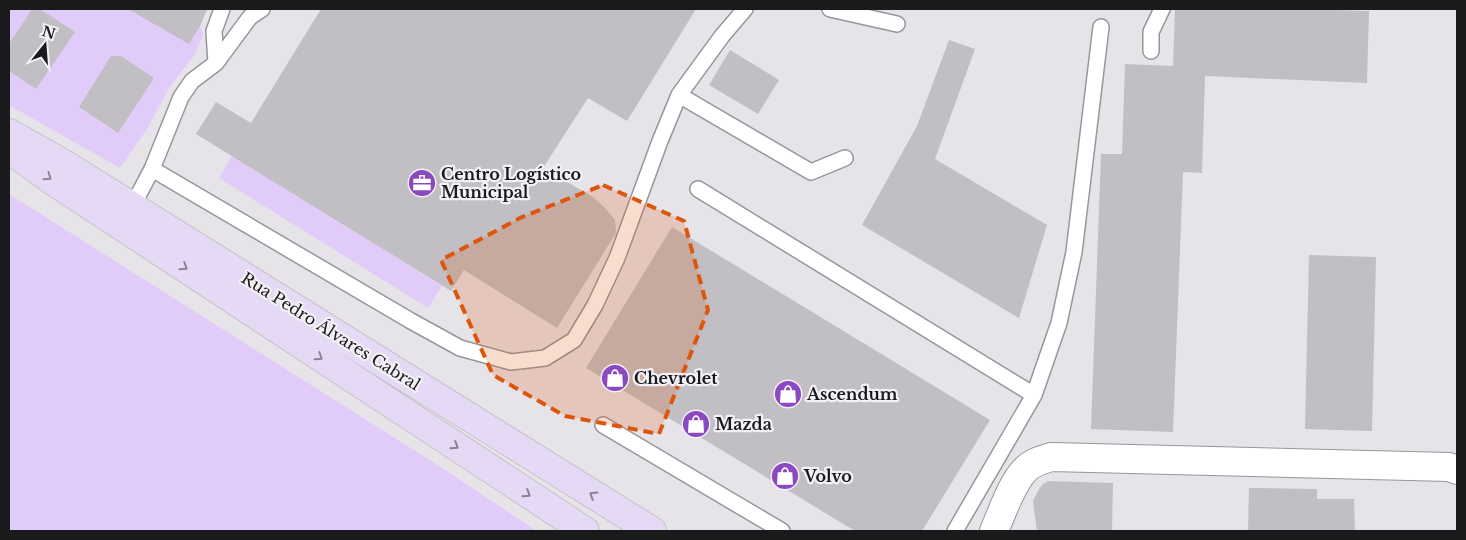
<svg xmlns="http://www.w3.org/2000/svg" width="1466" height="540" font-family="'Libre Baskerville',serif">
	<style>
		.green { fill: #e1cbf9 }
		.building { fill: #c1bec4 }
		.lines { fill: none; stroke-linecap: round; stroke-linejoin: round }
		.lane-casing { stroke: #98959b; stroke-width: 18 }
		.street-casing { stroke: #98959b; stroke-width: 30 }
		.primary-casing { stroke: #c3c3c4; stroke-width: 30 }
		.lane { stroke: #fff; stroke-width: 15 }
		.street { stroke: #fff; stroke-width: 28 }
		.primary { stroke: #e6d9f5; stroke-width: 28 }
		.oneway { stroke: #8a8393 }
		.marked { fill: #de560d; fill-opacity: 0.2; stroke: #de560d; stroke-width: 4; stroke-dasharray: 10 6; stroke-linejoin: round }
		.labels { text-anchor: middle; stroke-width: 4.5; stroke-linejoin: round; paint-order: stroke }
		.poi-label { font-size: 16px; font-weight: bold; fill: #1a191b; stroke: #f3f0f6; text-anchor: start }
		.street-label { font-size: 16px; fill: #1a191b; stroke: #f3f0f6 }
	</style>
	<rect width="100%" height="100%" fill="#e6e3e9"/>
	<path class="green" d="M9,9H169L200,26L203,35L194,56L170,86L147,129L120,168L9,105Z
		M232,156L442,286L428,308L219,178Z
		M9,194L447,471L537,531H9Z"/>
	<path class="building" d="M32,9H40L75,32L36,89L9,71V44Z
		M128,9H207L200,26L189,44Z
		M321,9H696L627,121L588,98L543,168L593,197L606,209L615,220L616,233L557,328L464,270L451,291L196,134L216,102L251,123Z
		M1175,9H1298L1369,11L1367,83L1205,76L1202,173L1183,172L1173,432L1091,429L1101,154H1122L1125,64L1173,66Z
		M949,40L975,49L935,159L1047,225L1019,318L862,225L917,126Z
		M730,50L779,80L758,114L709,85Z
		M111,56H121L154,78L118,133L79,107Z
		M672,227L990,420L922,531H855L586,368Z
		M1309,255L1376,257L1372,431L1305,429Z
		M1048,481L1113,483L1112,531H1037L1033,501L1039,489L1043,484Z
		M1249,488L1317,489V499H1354L1355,531H1248Z"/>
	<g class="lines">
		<defs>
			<path id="lane" d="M830,9L897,24
				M1151,51V32L1162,9
				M216,63L214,31L222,9
				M679,95L811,172L845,158
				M152,169L411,321L460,348L511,362L545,358L574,340L595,305L617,258L660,141L679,95L722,36L745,9
				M698,189L1034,395
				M132,207L152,169L181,97L192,81L216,63L250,17L262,9
				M603,425L782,531
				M955,531L1034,395L1059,323L1074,252L1101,27"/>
			<path id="street" d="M994,531C1002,513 1012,482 1026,469C1033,462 1042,460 1051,457L1449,467L1457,470"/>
			<path id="primary" d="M9,133L59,161L652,531
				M13,152L50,179L585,531"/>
		</defs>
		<use href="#lane" class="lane-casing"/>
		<use href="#street" class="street-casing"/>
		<use href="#primary" class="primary-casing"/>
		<use href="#lane" class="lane"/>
		<use href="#street" class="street"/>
		<use href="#primary" class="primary"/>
	</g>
	<defs><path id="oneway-chevron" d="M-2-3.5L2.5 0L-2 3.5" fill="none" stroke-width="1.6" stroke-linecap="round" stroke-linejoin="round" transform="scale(1.25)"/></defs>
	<g class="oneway">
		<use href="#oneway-chevron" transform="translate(48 177) rotate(35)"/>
		<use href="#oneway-chevron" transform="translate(184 267) rotate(33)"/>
		<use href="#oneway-chevron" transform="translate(319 357) rotate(33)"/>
		<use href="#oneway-chevron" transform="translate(455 446) rotate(33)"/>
		<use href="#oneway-chevron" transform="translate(527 494) rotate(33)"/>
		<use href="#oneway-chevron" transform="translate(593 495) rotate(-148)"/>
	</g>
	<path class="marked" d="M603,185L684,221L708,310L659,434L565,416L493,375L441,260L522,217Z"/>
	<defs>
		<symbol id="office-disc" viewBox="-11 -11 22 22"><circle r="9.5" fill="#8a49be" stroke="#f3f0f6"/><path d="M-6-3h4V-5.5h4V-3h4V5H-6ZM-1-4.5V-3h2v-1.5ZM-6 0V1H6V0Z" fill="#fff"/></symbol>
		<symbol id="shop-disc" viewBox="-11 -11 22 22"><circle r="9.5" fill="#8a49be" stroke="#f3f0f6"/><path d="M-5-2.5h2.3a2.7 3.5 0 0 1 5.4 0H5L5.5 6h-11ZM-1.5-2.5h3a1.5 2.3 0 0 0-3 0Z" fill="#fff"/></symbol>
	</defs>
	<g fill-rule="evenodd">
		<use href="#office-disc" x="406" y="167" width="32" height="32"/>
		<use href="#shop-disc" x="599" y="362" width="32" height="32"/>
		<use href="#shop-disc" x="772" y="378" width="32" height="32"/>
		<use href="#shop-disc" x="680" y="408" width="32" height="32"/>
		<use href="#shop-disc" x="769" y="460" width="32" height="32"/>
	</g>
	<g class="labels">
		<g class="poi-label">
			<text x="441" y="180">Centro Logístico<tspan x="441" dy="18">Municipal</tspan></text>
			<text x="634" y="384">Chevrolet</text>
			<text x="807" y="400">Ascendum</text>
			<text x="715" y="430">Mazda</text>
			<text x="804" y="482">Volvo</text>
		</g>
		<g class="street-label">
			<text transform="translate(331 331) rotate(32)" y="6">Rua Pedro Álvares Cabral</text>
		</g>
	</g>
	<rect width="1466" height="540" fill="none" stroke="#1a191b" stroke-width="20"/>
	<g transform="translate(45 45) rotate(17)" stroke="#f3f0f6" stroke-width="4" paint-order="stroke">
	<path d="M0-4L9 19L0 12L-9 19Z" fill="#1a191b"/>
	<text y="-8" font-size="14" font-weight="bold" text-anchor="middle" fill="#1a191b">N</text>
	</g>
</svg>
